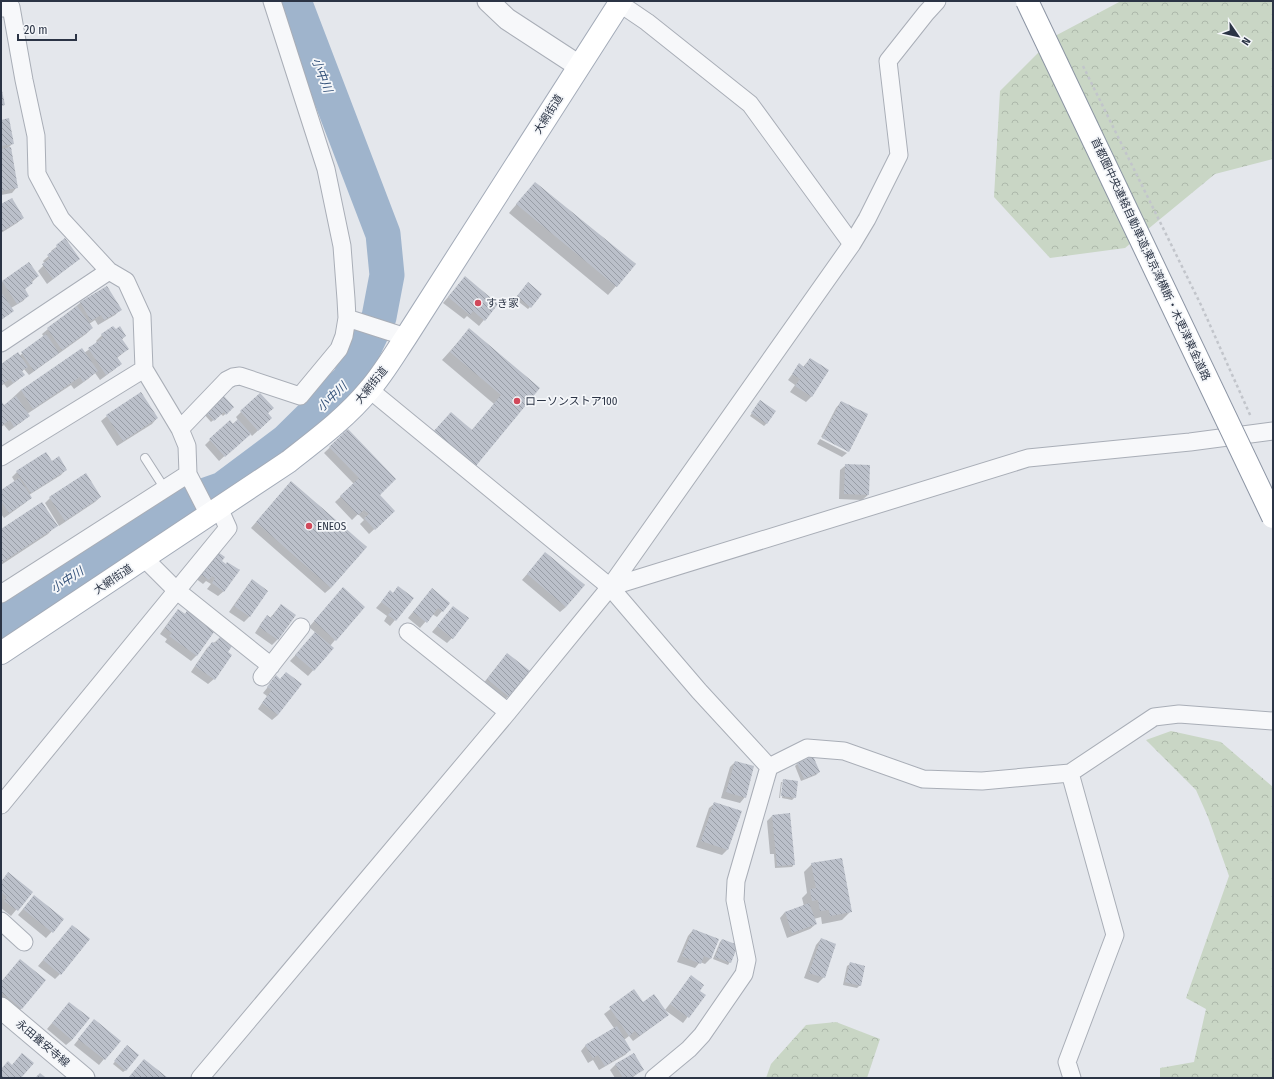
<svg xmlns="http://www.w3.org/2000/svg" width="1274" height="1079" font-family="'Fira Sans Condensed','Noto Sans JP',sans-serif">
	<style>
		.forest { fill: url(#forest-crowns) }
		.shadow { fill: #0003 }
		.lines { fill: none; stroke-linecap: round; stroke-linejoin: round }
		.river { stroke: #9fb4cc; stroke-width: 35 }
		.building { fill: url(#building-back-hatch) }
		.service-casing { stroke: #a9aeb7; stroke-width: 10 }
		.minor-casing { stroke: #a9aeb7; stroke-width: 19 }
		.tertiary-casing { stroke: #a9aeb7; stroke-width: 23 }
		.primary-casing { stroke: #a3abb8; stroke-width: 24 }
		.path { stroke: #c2c5cb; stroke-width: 2.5; stroke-dasharray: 3 3; stroke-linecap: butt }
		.service { stroke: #f7f8fa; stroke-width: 8 }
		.minor { stroke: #f7f8fa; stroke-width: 17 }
		.tertiary { stroke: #f7f8fa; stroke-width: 21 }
		.primary { stroke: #fff; stroke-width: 22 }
		.motorway-bridge-casing { stroke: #8b94a3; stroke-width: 24; stroke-linecap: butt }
		.motorway-bridge { stroke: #fff; stroke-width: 22 }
		.poi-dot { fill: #d1495b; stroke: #f4f6f9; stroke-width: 1.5 }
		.labels { text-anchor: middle; stroke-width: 3.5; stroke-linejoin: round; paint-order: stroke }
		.street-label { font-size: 11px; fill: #2b3445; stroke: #f4f6f9 }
		.poi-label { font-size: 11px; fill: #2b3445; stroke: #f4f6f9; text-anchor: start }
		.water-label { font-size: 12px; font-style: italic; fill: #34527a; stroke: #f4f6f9 }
	</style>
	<defs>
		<pattern id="forest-crowns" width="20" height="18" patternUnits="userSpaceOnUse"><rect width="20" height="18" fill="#c9d6c5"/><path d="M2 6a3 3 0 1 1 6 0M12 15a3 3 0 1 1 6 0" fill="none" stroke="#adb8ab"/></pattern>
		<pattern id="building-back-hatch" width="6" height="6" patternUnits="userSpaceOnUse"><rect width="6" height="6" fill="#bbc0ca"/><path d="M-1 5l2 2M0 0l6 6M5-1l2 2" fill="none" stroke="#989da6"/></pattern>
	</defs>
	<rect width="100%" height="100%" fill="#e4e7ec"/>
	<path class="forest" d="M1121,1H1273V159L1215,174L1125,248L1050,258L994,197L1000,91L1055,36Z
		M1171,731L1221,742L1273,787V1078H1160V1068L1194,1062L1206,1009L1186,998L1229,876L1208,817L1196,790L1146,740Z
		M836,1022L880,1039L867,1078H766L771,1064L806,1025Z"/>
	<path class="shadow" d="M1,121L13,143L7,149L17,187L12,193L1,195Z
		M535,183L616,286L608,295L509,213Z
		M1,206L23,218L17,223L1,233Z
		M65,240L79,259L47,284L38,271L45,264L43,261L52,253L51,251Z
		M29,264L38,276L24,290L28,295L23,301L11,308L13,311L1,320V283Z
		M460,283L497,304L479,326L467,316L464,319L443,303Z
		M526,286L530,307L528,309L515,299Z
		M106,287L120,310L115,315L98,325L95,320L89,324L92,328L86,334L29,375L24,369L21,372L23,375L18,380L7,388L4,384L1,386V365L19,356L44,337L42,334L48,329L80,303Z
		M469,330L539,388L471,431L494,404L442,360Z
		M102,335L125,336L121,340L128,349L117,358L120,364L115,369L100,380L95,373L88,379L74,389L71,385L27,414L28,416L23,421L9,431L4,425L1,427V403L4,406L21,390L84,353L98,343L96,341Z
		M810,359L828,371L811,397L806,402L790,392L795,385L788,380L799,365L803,367Z
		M841,402L867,415L847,452V450L821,437L836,408Z
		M758,404L767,423L764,426L750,416Z
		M233,407L223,416L221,414L211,422L203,413Z
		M241,412L267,413L266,423L252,436L250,433L219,461L205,445L210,440L238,420L236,417Z
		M107,416L157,418L152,424L117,446L101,421Z
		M348,430L379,495L394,511L369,534L360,524L364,520L358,514L352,520L335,502L354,484L324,453Z
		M820,439L847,453L842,457L817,444Z
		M51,462L66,469L61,475L29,495L31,498L25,503L4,518L1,514V491L15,482L12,477L17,472Z
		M846,465L868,495L862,500L839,499L840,470Z
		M283,491L331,588L325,593L251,528Z
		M100,497L95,502L59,526L45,503L50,498Z
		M56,525L48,534L1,565V530Z
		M210,557L225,565L227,563L224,591L218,596L207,589L211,584L206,581L203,584L195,578Z
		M540,559L566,607L560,612L522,580Z
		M252,581L267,591L249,617L244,622L229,612L247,586Z
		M399,587L395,620L390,626L384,621L387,616L376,608L390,592L392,594Z
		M432,589L449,603L437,617L432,614L420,628L408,618Z
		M338,594L335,640L330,646L333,648L308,676L290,661L316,633L309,627Z
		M281,605L277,640L272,645L255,633L262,622L267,617L270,618Z
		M453,607L452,638L447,643L432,632Z
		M179,610L185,614L188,611L197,655L191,661L165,642L167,639L160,634L173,616Z
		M220,638L214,679L208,684L191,672L207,648Z
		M502,660L509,696L503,701L482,685Z
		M276,677L280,680L278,715L272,720L258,709L267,696L263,693Z
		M735,762L745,797L740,803L721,798L730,767Z
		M797,764L819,772L816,775L801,781L795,766Z
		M784,780L795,797L792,800L782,798L784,781H782Z
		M781,782H782L780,798H779Z
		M715,803L740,812L727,850L722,855L696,847L709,808Z
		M772,816L794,864L792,867L775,868L774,854H770L767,821Z
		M812,864L850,912L842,920L822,924L821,917L814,919L816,924L810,929L787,938L780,918L785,912L804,906L802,898L807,893L804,872Z
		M3,879L31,892L11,916L1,908L2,903L1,902V882Z
		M34,896L63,919L46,938L18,915Z
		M72,926L60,974L55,979L38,966Z
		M693,930L718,940L710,959L705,964L700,962L695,968L677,962L688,936Z
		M821,939L824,977L818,983L804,978L816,945Z
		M722,940L730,962L728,965L713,959L720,942Z
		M20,960L22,1008L16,1014L1,1001V982Z
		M850,964L860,985L857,988L843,985L847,966Z
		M691,977L698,991L704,995L683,1023L665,1010Z
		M634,991L642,1003L667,1015L662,1020L633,1041L629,1036L624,1040L630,1050L625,1055L599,1070L593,1060L588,1063L581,1051L586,1045L614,1028L604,1014Z
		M64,1009L72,1040L66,1045L47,1029Z
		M89,1026L119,1041L99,1065L74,1045Z
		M125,1049L126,1070L123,1072L113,1064Z
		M633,1054L643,1069L632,1078H615L610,1070L615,1065Z"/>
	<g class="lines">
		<path class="river" d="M1,623L183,503L223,489L287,441L349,380L379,317L387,275L383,234L294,1"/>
	</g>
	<path class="building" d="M1,86L5,105L1,106Z
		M9,118L14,144L1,146V120Z
		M11,147L18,188L1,191V149Z
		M535,182L636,264L617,287L516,204Z
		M12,198L24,218L2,231L1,229V204Z
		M65,238L80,259L53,279L42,264L50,258L47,255L57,247L56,245Z
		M29,262L39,276L31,281L33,283L25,289L29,296L17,304L2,281Z
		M465,276L498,304L485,321L473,311L470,315L448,297Z
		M528,282L542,294L531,308L517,296Z
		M107,286L122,310L104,320L101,315L91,321L80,302Z
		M1,292L14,311L1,320Z
		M77,306L93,328L62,350L47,328Z
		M113,326L116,329L120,326L126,336L122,339L129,349L117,357L122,364L106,375L88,348L103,338L101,334Z
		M469,328L540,388L475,467L433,432L451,412L472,430L501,395L450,352Z
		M46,334L59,353L34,371L21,352Z
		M82,348L98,371L83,382L80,377L33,409L21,390Z
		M18,352L28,367L22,371L25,375L13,383L10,379L1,385V364Z
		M810,358L829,370L812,397L795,386L800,379L792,374L799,363L804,367Z
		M141,392L158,418L123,441L106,415Z
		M260,393L274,408L268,413L272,418L258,431L240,411Z
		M222,394L234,407L226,415L224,412L214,421L204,410Z
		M16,396L30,416L14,427L10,420L1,426V401L4,405Z
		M760,400L776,411L767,424L751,413Z
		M841,401L868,414L849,452L822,438Z
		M238,419L251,434L225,457L209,439L230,420L233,424Z
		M348,429L396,479L380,495L395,511L375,530L364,518L369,514L364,510L358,515L340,496L359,478L329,447Z
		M46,452L52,461L59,456L67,470L31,493L16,471Z
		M845,464L870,465L869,495L844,494Z
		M86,473L101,497L65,521L49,497Z
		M19,478L32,498L9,513L1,501V490Z
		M291,481L367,547L331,588L256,522Z
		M42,502L58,526L1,563V529Z
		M215,550L225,557L222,561L226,564L227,562L240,570L224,592L212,583L215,578L212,576L209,580L199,573Z
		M545,552L585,585L566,607L527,574Z
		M252,579L268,591L250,617L234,606Z
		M398,586L414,598L396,621L388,615L392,610L381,602L390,590L393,593Z
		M343,587L365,607L336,641L314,621Z
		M432,588L450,603L443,612L438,608L427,623L413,612Z
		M281,604L296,615L278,640L259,627L267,615L271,618Z
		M453,606L469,618L453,639L437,626Z
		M178,609L185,614L188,609L211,625L209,628L214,632L197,656L169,636L172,633L165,628Z
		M315,632L334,648L314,671L295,655Z
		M220,637L232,646L228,652L232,655L215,680L195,666L212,642L215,643Z
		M507,653L530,671L509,697L487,679Z
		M286,672L302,684L278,715L262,703L272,690L267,687L276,675L280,679Z
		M813,756L820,772L804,779L797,763Z
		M735,761L754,766L746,798L726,792Z
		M783,779L798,781L796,798L781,796Z
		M714,802L742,811L728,850L701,841Z
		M790,813L795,865L777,866L772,815Z
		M842,858L852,912L830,916L829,910L820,911L818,900L812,901L810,889L816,888L811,863Z
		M8,872L33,892L18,911L4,901L7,897L1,892V882Z
		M34,895L64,919L53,933L23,909Z
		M809,903L817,924L792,933L785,912Z
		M72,925L90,939L61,975L43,960Z
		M693,929L719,939L711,959L704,956L701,964L682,956Z
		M821,938L836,944L825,978L809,973Z
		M722,939L738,945L731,963L715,957Z
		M20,959L46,980L22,1009L1,992V982Z
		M850,962L865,966L861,986L845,982Z
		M691,975L704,985L700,991L706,995L689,1018L670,1004Z
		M634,989L643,1002L654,994L669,1015L639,1036L635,1031L629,1036L609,1007Z
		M69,1002L90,1018L72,1040L52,1023Z
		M94,1019L121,1041L105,1060L78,1039Z
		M617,1026L631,1050L605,1066L598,1055L593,1058L585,1045Z
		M127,1045L139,1055L126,1071L114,1061Z
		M22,1053L34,1063L21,1078H1V1069L8,1061L12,1065Z
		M634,1053L644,1070L630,1078H623L615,1064Z
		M144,1059L168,1078H128Z
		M40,1073L46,1078H35Z"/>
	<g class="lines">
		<defs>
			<path id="service" d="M145,458L165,489"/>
			<path id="minor" d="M619,3L647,22L750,104L852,244
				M1,8L11,7L24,80L36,136L37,174L61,219L109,271L126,281L142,316L144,369L180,429L187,446L188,474L209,515
				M347,318L406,337
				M1,343L109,271
				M370,390L610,587L699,691L769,767
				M180,429L227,380L233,377L240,376L300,396L339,349L344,336L347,318L346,299L342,246L326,169L272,1
				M1,457L144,369
				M144,558L176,590L271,666
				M610,587L1028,458L1190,442L1273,431
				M1,594L188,474
				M408,632L508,712
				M262,677L301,627
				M1070,773L1115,935L1067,1062L1072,1078
				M1,805L228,528L219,508
				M1,921L24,942
				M200,1078L508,712L610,587L852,244L867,219L899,155L888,61L926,13L937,1
				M654,1078L689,1049L702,1035L744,974L747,960L735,900L736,881L769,767L807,748L844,751L923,779L982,781L1070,773L1154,717L1179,714L1273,721"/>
			<path id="tertiary" d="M488,1L507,19L579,66
				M1,1008L84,1078"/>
			<path id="primary" d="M1,653L288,462C316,440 346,418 369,390C383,374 394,355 406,337L621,1"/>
		</defs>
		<use href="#service" class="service-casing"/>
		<use href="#minor" class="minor-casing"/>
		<use href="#tertiary" class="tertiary-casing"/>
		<use href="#primary" class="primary-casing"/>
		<path class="path" d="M1083,66L1201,305L1251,417"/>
		<use href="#service" class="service"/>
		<use href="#minor" class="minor"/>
		<use href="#tertiary" class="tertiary"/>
		<use href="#primary" class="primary"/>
		<defs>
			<path id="motorway-bridge" d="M1027,1L1273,517"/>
		</defs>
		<use href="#motorway-bridge" class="motorway-bridge-casing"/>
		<use href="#motorway-bridge" class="motorway-bridge"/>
	</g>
	<g class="poi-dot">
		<circle cx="478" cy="303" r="4"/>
		<circle cx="517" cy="401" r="4"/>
		<circle cx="309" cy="526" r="4"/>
	</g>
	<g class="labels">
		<g class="street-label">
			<text transform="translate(548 114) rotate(-58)" y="4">大網街道</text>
			<text transform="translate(1151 259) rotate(65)" y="4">首都圏中央連絡自動車道;東京湾横断・木更津東金道路</text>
			<text transform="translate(371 385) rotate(-51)" y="4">大網街道</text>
			<text transform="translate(113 579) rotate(-34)" y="4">大網街道</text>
			<text transform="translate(43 1043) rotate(40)" y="4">永田養安寺線</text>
		</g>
		<g class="poi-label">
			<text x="486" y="307">すき家</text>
			<text x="525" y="405">ローソンストア100</text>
			<text x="317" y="530">ENEOS</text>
		</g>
		<g class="water-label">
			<text transform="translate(322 75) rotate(69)" y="4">小中川</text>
			<text transform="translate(332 397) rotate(-44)" y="4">小中川</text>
			<text transform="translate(67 580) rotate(-33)" y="4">小中川</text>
		</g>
	</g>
	<rect width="1274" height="1079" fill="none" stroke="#2b3445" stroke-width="4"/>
	<g transform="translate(1238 36) rotate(124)" stroke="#f4f6f9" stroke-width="3" paint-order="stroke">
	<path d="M0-3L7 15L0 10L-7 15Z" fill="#2b3445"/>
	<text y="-6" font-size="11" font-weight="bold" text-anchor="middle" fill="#2b3445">N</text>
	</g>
	<path d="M18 34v6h58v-6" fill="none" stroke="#2b3445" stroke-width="2"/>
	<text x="24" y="34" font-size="12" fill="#2b3445" stroke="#f4f6f9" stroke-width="3" paint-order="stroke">20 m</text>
</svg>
